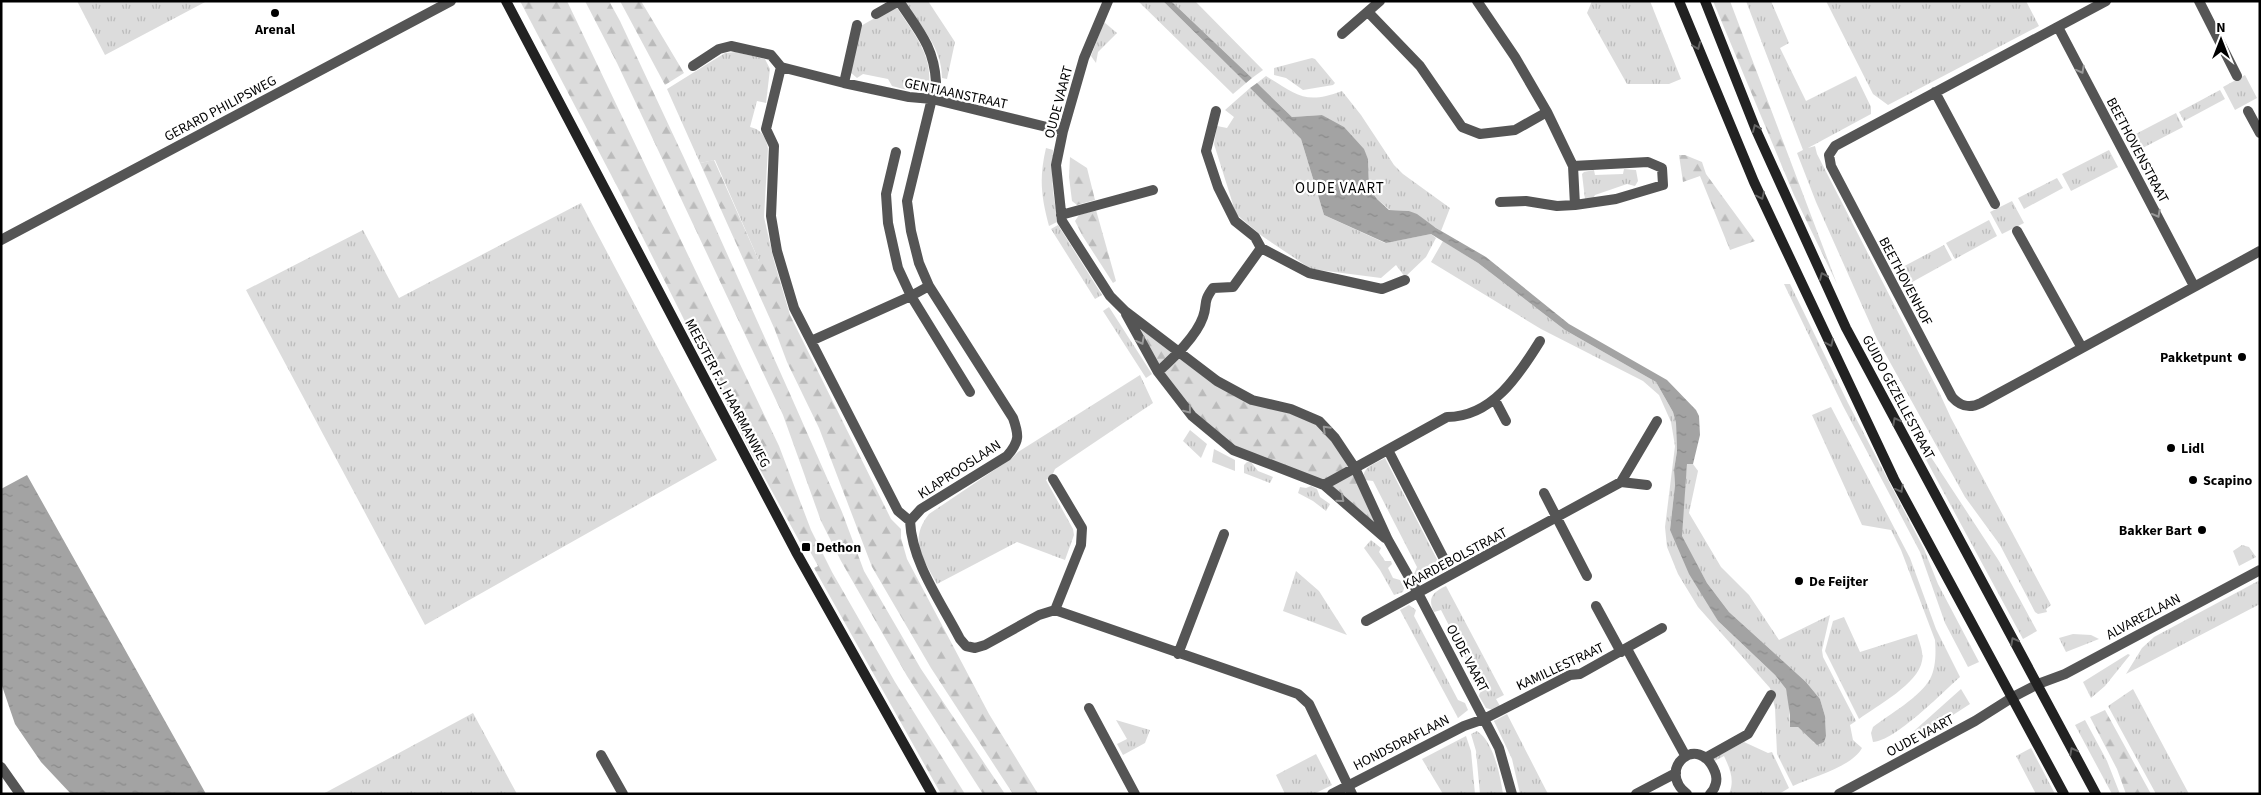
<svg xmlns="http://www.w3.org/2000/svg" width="2261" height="795" font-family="'Source Sans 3',sans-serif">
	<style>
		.grass { fill: url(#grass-tufts) }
		.forest { fill: url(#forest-firs) }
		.water { fill: url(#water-ripples) }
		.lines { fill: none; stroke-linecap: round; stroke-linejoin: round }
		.minor { stroke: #555; stroke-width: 10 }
		.tertiary { stroke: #555; stroke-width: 10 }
		.secondary { stroke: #222; stroke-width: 10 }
		.oneway { stroke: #646464 }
		.oneway2 { stroke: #999 }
		.poi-dot { fill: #000; stroke: #fff; stroke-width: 2 }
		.labels { text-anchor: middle; stroke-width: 4.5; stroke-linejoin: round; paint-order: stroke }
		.poi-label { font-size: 14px; font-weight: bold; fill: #000; stroke: #fff; text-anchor: start }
		.street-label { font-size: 14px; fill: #000; stroke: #fff }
		.neighbourhood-label { font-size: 15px; letter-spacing: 1px; fill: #000; stroke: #fff }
	</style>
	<defs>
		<pattern id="grass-tufts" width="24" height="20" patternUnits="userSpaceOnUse" patternTransform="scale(1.25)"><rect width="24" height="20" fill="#dcdcdc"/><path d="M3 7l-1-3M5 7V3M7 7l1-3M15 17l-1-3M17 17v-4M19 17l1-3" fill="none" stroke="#bbb"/></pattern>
		<pattern id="forest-firs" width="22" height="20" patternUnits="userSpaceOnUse" patternTransform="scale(1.25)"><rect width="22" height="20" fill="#dcdcdc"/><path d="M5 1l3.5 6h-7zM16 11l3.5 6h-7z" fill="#bbb"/></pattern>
		<pattern id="water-ripples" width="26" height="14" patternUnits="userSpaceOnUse" patternTransform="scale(1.25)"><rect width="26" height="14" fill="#a3a3a3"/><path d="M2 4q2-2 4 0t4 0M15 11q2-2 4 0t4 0" fill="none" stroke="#8b8b8b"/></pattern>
	</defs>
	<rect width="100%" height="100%" fill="#fff"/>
	<path class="grass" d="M77,1H207L105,55Z
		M907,1H928L955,42L947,79L942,78C942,48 922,28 906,4Z
		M1138,1H1163L1246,83L1233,94Z
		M1171,1H1195L1263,70L1252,78Z
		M1592,1H1650L1681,79L1669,84H1627L1587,13Z
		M1746,1H1771L1789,43L1780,48L1806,101L1856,76L1871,107V114L1808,148L1815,146L1817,154L1940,394L1951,418L2051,605L2046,609L2047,612L2038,614L2035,612L2000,545L1965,497L1877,339L1816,202L1797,153L1803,150Z
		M1826,1H2026L2039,26L1888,105L1873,94Z
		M896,6C911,30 932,53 929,83C920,96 905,89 892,86L888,79L863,74L857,78L850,72L859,27Z
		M1104,22L1117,33L1098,52L1096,63L1091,56Z
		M736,52L765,59L770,69L766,103L757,101L750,127C762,130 765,136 768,148L764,217L774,261H759L715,160L700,163L667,89L725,53Z
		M1312,58L1315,59L1335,83L1333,85L1303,90L1286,78L1274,75V68Z
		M2245,75L2257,98L2235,110L2223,87Z
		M1266,76C1297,95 1305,105 1342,91L1361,115L1394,165L1403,174L1450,208L1441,231L1409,211L1390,210L1377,199L1369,188L1368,159L1363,149L1322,115L1292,117L1257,83Z
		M1250,88L1301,139L1324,215L1385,243L1431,234L1436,238L1426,257L1405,277L1396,265L1381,278L1311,269L1262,236L1236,214L1214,144L1217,126L1227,128L1234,117L1225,110Z
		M2220,90L2225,99L2184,121L2179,112Z
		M2176,113L2183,127L2135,152L2128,138Z
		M1046,148L1053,150C1051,175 1052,196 1059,221L1049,226C1041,196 1039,178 1046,148Z
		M2109,150L2118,167L2071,191L2062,174Z
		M1624,169L1636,170L1638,181L1635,186L1627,184L1595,195L1592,201L1585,199L1582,174L1584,172L1594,170L1595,175L1623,174Z
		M2057,178L2063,188L2024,209L2018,198Z
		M2012,201L2024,223L2002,234L1990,212Z
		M581,203L717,460L425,625L246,290L363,230L399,298Z
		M1989,220L1997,236L1955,259L1946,243Z
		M1058,225L1102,295L1095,299L1051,229Z
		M1443,241L1478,263L1565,330L1656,382L1673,412L1676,423L1677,451L1674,470L1675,485L1670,530L1718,621L1776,676L1786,689L1789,703L1790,727H1798L1812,739L1814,743L1826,736L1825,716L1820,699L1806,682L1729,612L1707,583L1681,536L1687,463L1693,464L1698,471L1689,513L1721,567L1749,595L1779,640L1830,615L1822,650L1823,657L1856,721L1850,725L1853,740L1862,748C1852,767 1812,777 1793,786L1777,754L1775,708L1770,688L1698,607L1678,574L1667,547L1665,527L1675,446L1671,422L1659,395L1643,381L1541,329L1431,262Z
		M1944,245L1952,260L1905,286L1897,270Z
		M1784,284H1790L1848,403L1924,549L1938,584L1979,662L1968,667L1945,623L1920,552L1843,406Z
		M1109,307L1152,374L1146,378L1103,311Z
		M1140,375L1153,403L1055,469L1052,476L1046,480L1073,529L1074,535L1065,560L1017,542L937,584C923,558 908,541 929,514L1012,458L1018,452Z
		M1831,407L1910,558L1936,629L1960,677C1942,693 1895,741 1873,742L1871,733L1873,727C1890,714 1920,697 1930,679C1936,668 1936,652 1935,640L1901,550L1891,530L1862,525L1812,415Z
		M1190,430L1207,444L1201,458L1183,441Z
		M1214,449L1235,460V471L1212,462Z
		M1929,454L1999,561L2037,631L2023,639L1924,456Z
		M1385,458L1442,569L1423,580L1414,574L1417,567L1373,481L1364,480C1361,467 1375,464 1385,458Z
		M1247,462H1251L1258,471L1273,477L1270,483L1244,473V465Z
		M1311,486L1317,489L1320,497L1330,504L1326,511L1313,501L1298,493L1300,487L1306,488Z
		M1371,540L1381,548L1379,552L1385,561H1391L1392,564L1388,568L1393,578L1400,580L1404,588L1403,592L1394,595L1380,570L1364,548Z
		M2242,545L2249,547L2256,557L2239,566L2233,551Z
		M1296,571L1319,591L1347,635L1283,611Z
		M2260,580V604L2126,674L2142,648L2154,637Z
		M1446,586L1504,695L1496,699L1500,706L1493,710L1486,708L1479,696L1481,688L1441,610L1434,612C1427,598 1433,592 1446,586Z
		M1409,605L1416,610L1414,616L1458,700L1465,703L1468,710L1458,718L1400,610Z
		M1844,617L1860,652L1917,634C1919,642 1924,652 1922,661C1918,684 1878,705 1859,719L1825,651L1833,621Z
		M2073,634L2091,635L2099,639L2066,652L2059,638Z
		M2128,654L2130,655L2105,686L2091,698L2083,682Z
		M1961,689L1970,704L1939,724L1919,731L1889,750H1886L1914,731Z
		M2133,689L2189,794H2156L2108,706Z
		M473,713L517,794H323Z
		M1507,714L1548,794H1520L1512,759L1494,721Z
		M1116,720L1150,730L1145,743L1123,755L1117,744L1127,739Z
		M2085,720L2107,761L2120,794H2112L2075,725Z
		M1477,731C1494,742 1500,775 1503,794H1480L1476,751L1471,734Z
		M1466,736L1471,751L1475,794H1443L1422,759Z
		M1744,742L1768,753L1772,752L1789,788L1779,794H1729C1735,780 1730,769 1724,756L1711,763L1712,759Z
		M2031,748L2055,794H2036L2016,756Z
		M1316,754L1332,785L1314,794H1285L1276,775Z"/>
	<path class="forest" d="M520,1H567L779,446L811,530L832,572L895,682L965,794H941L814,568L818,566L806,544L802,546L750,451L620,192Z
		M585,1H609L620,21L685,160L790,394L842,512L864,571L921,669L1005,794H983L907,676L841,561L821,521L783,415L617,63Z
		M620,1H641L684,73L665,85Z
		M1713,1H1730L1837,284L1794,195Z
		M1685,155L1702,162L1706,174L1755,241L1730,250L1700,176L1683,182L1679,155Z
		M1070,157L1087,168L1095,200L1077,205L1072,201L1069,177Z
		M714,160L759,261H774L790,315L891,519L901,529V538L907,559L989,714L1038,794H1013L931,668L872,567L819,428L787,362L775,330L700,163Z
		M1096,210L1116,281L1113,283L1082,235L1075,221L1079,215Z
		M1125,311L1217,381L1319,421L1335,438L1388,540L1324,485L1233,450L1192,416Z
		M2105,710L2151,794H2126L2117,769L2090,717Z"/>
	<path class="water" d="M1163,1H1171L1252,78L1246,83Z
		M1257,83L1292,117L1322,115L1344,127L1364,149L1368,159L1369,188L1377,199L1389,210L1409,211L1417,214L1436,228L1486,257L1569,324L1667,380L1696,410L1699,416L1700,435L1693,464H1687L1682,536L1707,583L1729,612L1806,682L1820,699L1825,716L1826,736L1824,742L1817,745L1798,727H1790V715L1786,689L1775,675L1718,621L1689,574L1670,530L1675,485L1674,470L1677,451L1676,423L1673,412L1656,382L1565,330L1478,263L1431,234L1386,243L1324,215L1301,139L1250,88Z
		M27,475L206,794H71L41,762L15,724L1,683V489Z"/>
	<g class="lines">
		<path class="minor" d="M899,1C918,30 934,46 936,82L907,201L911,231L919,263L929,286L1013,418C1019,435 1020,441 1007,456L921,509L910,521C912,563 941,602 960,639L966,646L975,648L985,645L1039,615L1055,610L1298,694L1309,704L1352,794
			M1108,1L1084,58L1063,131L1056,165L1062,221L1110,296L1125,311L1217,381L1252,400L1291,409L1319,421L1335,438L1355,468L1388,540L1418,593L1499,748L1512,794
			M1477,1L1515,57L1547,112L1573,166L1575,205
			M2106,1L1835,146L1829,155L1831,166L1952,397C1960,406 1969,409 1981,403L2260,251
			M2199,1L2237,76
			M1369,13L1420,66L1462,127L1480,134L1515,130L1547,112
			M876,14L899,1
			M2058,27L2194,286
			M1342,34L1380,1
			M693,66L719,49L731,46L771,55L781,67L844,83L909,97L932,99L1063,131
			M781,67L766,129L774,146L771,216L777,251L794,308L898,511L910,521
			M844,83L857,25
			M1935,92L1995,204
			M1216,111L1206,151L1218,187L1235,221L1255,237L1261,248L1309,273L1382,289L1405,280
			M2248,111L2260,133
			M896,152L886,194L888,223L898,268L911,296L970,392
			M1500,202L1526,201L1557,206L1575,205L1616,199L1663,185L1662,168L1648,162L1573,166
			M1061,215L1153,190
			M2017,231L2082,348
			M1,240L451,1
			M1126,314L1158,372L1192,416L1233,450L1324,485L1385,538
			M811,341L911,296L929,286
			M1158,372C1173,358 1196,337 1203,317C1208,303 1202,303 1213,288L1233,287L1261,248
			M1495,400L1506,421
			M1388,450L1443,557
			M1053,479L1082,528L1081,545L1055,610
			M1621,482L1647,485
			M1324,485L1447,417C1492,417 1519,375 1540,341
			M1544,493L1587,576
			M1596,606L1621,652
			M1366,621L1621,482L1657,421
			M1627,649L1685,755
			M1178,654L1224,534
			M1089,708L1135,794
			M601,755L623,794
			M1705,758L1748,734L1771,695
			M1,767L20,794
			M1332,794L1464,726L1484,719L1570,675L1580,674L1662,628
			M1636,794L1676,773
			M1687,794C1655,769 1699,731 1715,772C1718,779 1716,788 1710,794
			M1839,794L1975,721L2013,697"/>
		<path class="tertiary" d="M2013,697L2038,684L2065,674L2260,570"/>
		<path class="secondary" d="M506,1L796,552L932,794
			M1679,1L1754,182L1894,479L2064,794
			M1705,1L1756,130L1846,328L2096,794"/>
	</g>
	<defs><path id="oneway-chevron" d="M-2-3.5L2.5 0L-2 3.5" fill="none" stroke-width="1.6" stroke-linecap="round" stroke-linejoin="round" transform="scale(1.25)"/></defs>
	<g class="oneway">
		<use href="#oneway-chevron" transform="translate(1697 46) rotate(67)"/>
		<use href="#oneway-chevron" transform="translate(1756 128) rotate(-113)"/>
		<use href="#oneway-chevron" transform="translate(1761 196) rotate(65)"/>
		<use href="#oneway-chevron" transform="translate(1823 276) rotate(-114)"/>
		<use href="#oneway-chevron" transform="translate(1830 343) rotate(65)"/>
		<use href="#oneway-chevron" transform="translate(1896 421) rotate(-118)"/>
		<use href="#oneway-chevron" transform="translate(1900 489) rotate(61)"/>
		<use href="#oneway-chevron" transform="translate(2014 641) rotate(-118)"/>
		<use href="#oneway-chevron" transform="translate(2073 751) rotate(-118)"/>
	</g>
	<g class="oneway2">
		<use href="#oneway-chevron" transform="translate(2081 70) rotate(62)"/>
		<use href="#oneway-chevron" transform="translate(2157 214) rotate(62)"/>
		<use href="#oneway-chevron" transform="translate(1141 341) rotate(62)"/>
		<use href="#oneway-chevron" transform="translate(1188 410) rotate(51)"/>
		<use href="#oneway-chevron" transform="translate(1326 429) rotate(-135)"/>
		<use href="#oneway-chevron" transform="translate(1341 499) rotate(41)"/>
	</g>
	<g class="poi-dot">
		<circle cx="275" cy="13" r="5"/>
		<circle cx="2242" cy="357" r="5"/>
		<circle cx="2171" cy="448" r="5"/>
		<circle cx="2193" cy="480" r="5"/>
		<circle cx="2202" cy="530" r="5"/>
		<rect x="801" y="542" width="10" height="10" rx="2.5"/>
		<circle cx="1799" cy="581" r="5"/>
	</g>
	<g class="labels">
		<g class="poi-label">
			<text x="275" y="34" text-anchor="middle">Arenal</text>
			<text x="2232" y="362" text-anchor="end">Pakketpunt</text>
			<text x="2181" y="453">Lidl</text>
			<text x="2203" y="485">Scapino</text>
			<text x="2192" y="535" text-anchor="end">Bakker Bart</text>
			<text x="816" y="552">Dethon</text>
			<text x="1809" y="586">De Feijter</text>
		</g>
		<g class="street-label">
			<text transform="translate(956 93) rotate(12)" y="5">GENTIAANSTRAAT</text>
			<text transform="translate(1058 102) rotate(-75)" y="5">OUDE VAART</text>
			<text transform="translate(220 108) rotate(-28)" y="5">GERARD PHILIPSWEG</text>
			<text transform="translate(2138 150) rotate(62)" y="5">BEETHOVENSTRAAT</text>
			<text transform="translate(1906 281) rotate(62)" y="5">BEETHOVENHOF</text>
			<text transform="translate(728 393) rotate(62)" y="5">MEESTER F.J. HAARMANWEG</text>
			<text transform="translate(1899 397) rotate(62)" y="5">GUIDO GEZELLESTRAAT</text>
			<text transform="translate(959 469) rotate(-33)" y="5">KLAPROOSLAAN</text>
			<text transform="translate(1455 558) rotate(-28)" y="5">KAARDEBOLSTRAAT</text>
			<text transform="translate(2143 616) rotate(-28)" y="5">ALVAREZLAAN</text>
			<text transform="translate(1468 658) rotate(62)" y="5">OUDE VAART</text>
			<text transform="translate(1560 666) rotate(-25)" y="5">KAMILLESTRAAT</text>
			<text transform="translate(1920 735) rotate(-28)" y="5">OUDE VAART</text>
			<text transform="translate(1401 742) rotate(-27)" y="5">HONDSDRAFLAAN</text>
		</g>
		<g class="neighbourhood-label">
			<text x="1340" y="193">OUDE VAART</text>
		</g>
	</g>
	<rect width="2261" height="795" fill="none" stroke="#000000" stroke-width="5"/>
	<g transform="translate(2221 40)" stroke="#ffffff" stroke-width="4" paint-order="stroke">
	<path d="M0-4L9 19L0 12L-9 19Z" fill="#000000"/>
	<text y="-8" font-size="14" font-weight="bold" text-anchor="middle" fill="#000000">N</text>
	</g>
</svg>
